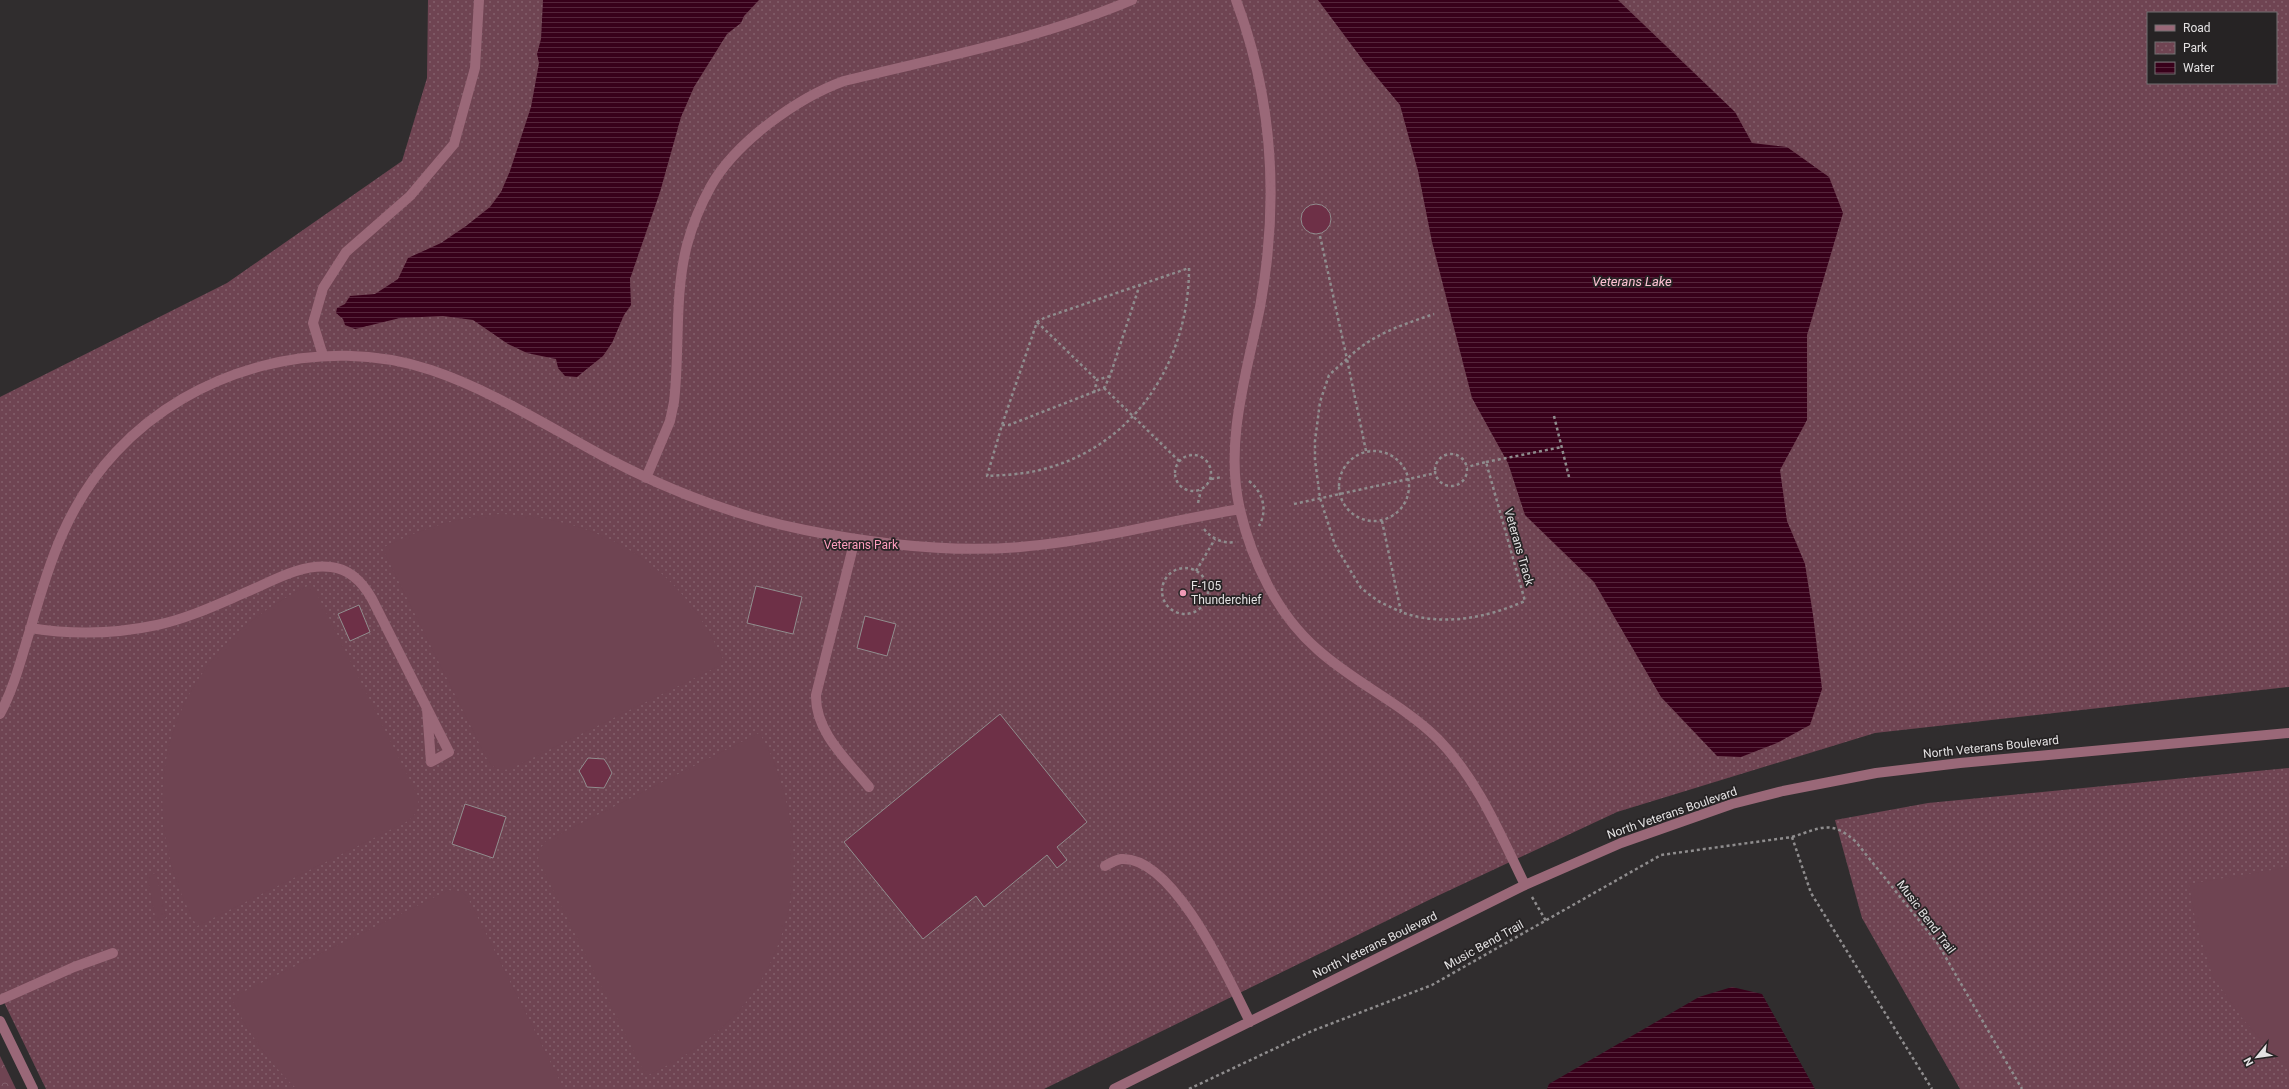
<svg xmlns="http://www.w3.org/2000/svg" width="2289" height="1089" font-family="Roboto,sans-serif">
	<style>
		.forest { fill: url(#forest-crowns) }
		.park { fill: url(#park-dots); fill-rule: evenodd }
		.pitch { fill: #6f4452 }
		.water { fill: url(#water-rules) }
		.building { fill: #6e3047; stroke: #918d8e }
		.lines { fill: none; stroke-linecap: round; stroke-linejoin: round }
		.path { stroke: #8f8d8e; stroke-width: 2.5; stroke-dasharray: 3 3; stroke-linecap: butt }
		.minor { stroke: #9a6878; stroke-width: 10 }
		.poi-dot { fill: #f09ab6; stroke: #262324; stroke-width: 1.5 }
		.labels { text-anchor: middle; stroke-width: 3.5; stroke-linejoin: round; paint-order: stroke }
		.park-label { font-size: 12px; fill: #ff9ebe; stroke: #262324 }
		.street-label { font-size: 12px; fill: #e4e2e3; stroke: #262324 }
		.poi-label { font-size: 12px; fill: #e4e2e3; stroke: #262324; text-anchor: start }
		.water-label { font-size: 13px; font-style: italic; fill: #fdc1d3; stroke: #262324 }
	</style>
	<defs>
		<pattern id="forest-crowns" width="20" height="18" patternUnits="userSpaceOnUse"><rect width="20" height="18" fill="#6f4452"/><path d="M2 6a3 3 0 1 1 6 0M12 15a3 3 0 1 1 6 0" fill="none" stroke="#835f6b"/></pattern>
		<pattern id="park-dots" width="8" height="8" patternUnits="userSpaceOnUse"><rect width="8" height="8" fill="#6f4452"/><path d="M2 2h.1M6 6h.1" fill="none" stroke="#835f6b" stroke-width="1.8" stroke-linecap="round"/></pattern>
		<pattern id="water-rules" width="6" height="5" patternUnits="userSpaceOnUse"><rect width="6" height="5" fill="#38001a"/><path d="M0 2.5h6" fill="none" stroke="#55253b"/></pattern>
	</defs>
	<rect width="100%" height="100%" fill="#302d2e"/>
	<path class="forest" d="M0,1056L16,1089H0Z"/>
	<path class="park" d="M428,0H2289V687L1875,733L1617,812L1433,898L1044,1089H46L0,994V397L227,283L402,161L427,78ZM2148,13H2276V83H2148Z
		M2289,768V1089H1960L1862,918L1835,820L1928,803Z"/>
	<path class="pitch" d="M500,514C605,518 682,566 725,663L510,769C501,771 495,769 489,763L382,548C420,529 457,517 500,514Z
		M312,584L417,794C421,807 417,815 406,822L197,926C122,792 173,648 312,584Z
		M759,733C772,752 779,775 785,797C806,870 788,959 735,1015C709,1042 679,1061 646,1076L538,860L539,850L546,841Z
		M2289,867V1067L2281,1063L2242,1018L2213,977L2196,924L2189,884Z
		M156,873L166,918L156,921L147,875Z
		M449,890L461,892L467,896L564,1089H297C269,1063 248,1032 231,998Z"/>
	<path class="water" d="M543,0H759L744,16L741,23L727,34L694,87L681,117L660,192L630,279L631,305L624,315L612,343L603,356L577,377L565,376L558,368L556,359L527,353L508,344L473,320L443,316L400,318L355,329L345,325L343,319L336,313L337,308L345,304L350,296L375,294L398,279L408,258L441,243L466,226L490,207L501,192L510,171L531,107L539,63L537,54L541,39Z
		M1318,0H1618L1735,112L1752,143L1787,147L1829,177L1843,213L1807,335V420L1780,470L1787,521L1805,564L1813,615L1822,689L1810,725L1777,743L1741,757L1717,756L1661,697L1594,582L1525,515L1508,463L1472,398L1432,242L1418,171L1400,105L1365,63Z
		M1732,987L1762,994L1815,1089H1547L1549,1084L1699,997Z"/>
	<path class="building" d="M1301 219a15 15 0 1 1 30 0a15 15 0 1 1-30 0Z
		M756,586L802,597L793,634L747,623Z
		M359,605L370,632L350,641L338,614Z
		M865,616L896,624L887,656L857,648Z
		M1000,714L1087,822L1057,847L1067,860L1057,868L1047,855L984,907L976,896L923,939L844,842Z
		M588,758L604,759L608,765L612,773L604,788L587,787L583,778L579,771Z
		M465,804L506,817L493,858L452,844Z"/>
	<g class="lines">
		<path class="path" d="M1320,236L1347,359L1329,375L1320,402L1315,441V460L1320,498L1335,545L1361,588L1378,601L1401,612
			M1189,268C1189,359 1136,445 1044,469C1026,474 1006,475 987,476L1002,425L1037,322L1044,318Z
			M1037,322L1097,380
			M1104,388L1179,461
			M1094,393L1097,380L1110,376
			M1554,416L1569,477
			M1002,425H1009L1104,388L1110,376L1140,284
			M1339 486a35 35 0 1 1 70 0a35 35 0 1 1-70 0Z
			M1366,451L1347,359C1372,334 1402,325 1434,314
			M1435 470a16 16 0 1 1 32 0a16 16 0 1 1-32 0Z
			M1175 473a18 18 0 1 1 36 0a18 18 0 1 1-36 0Z
			M1486,462L1562,447
			M1211,479L1222,477
			M1249,481C1263,492 1268,510 1259,526
			M1198,503L1201,490
			M1294,504L1436,473
			M1382,521L1401,612C1442,627 1486,618 1525,601L1486,462L1467,467
			M1204,529C1212,539 1223,544 1236,542
			M1162 591a23 23 0 1 1 46 0a23 23 0 1 1-46 0Z
			M1196,571L1215,539
			M1792,837C1821,828 1831,819 1856,842L1938,944L2022,1089
			M1532,897L1546,921
			M1189,1089L1312,1031L1432,985L1661,855L1792,837L1811,893L1932,1089"/>
		<path class="minor" d="M1236,0C1273,99 1279,203 1260,307C1247,373 1224,442 1240,510C1252,561 1277,614 1317,649C1353,682 1403,704 1438,739C1478,780 1500,834 1525,885
			M323,356L313,323L323,288L346,252L410,196L454,144L475,68L479,0
			M646,478L670,421L674,402C680,351 674,295 687,245C692,226 701,204 711,186C736,142 797,98 844,81C941,57 1040,39 1132,0
			M855,539L816,695C815,732 847,760 869,787
			M30,628C73,635 115,634 157,625C186,619 214,606 242,594C269,583 300,563 331,567C351,569 363,583 372,599L449,752L431,762L427,709
			M0,714C14,688 21,659 30,630C49,563 67,504 116,452C194,368 322,334 431,370C491,390 547,426 603,456C667,490 735,516 805,530C875,544 949,553 1020,547C1094,541 1167,521 1240,509
			M1105,866C1110,863 1115,860 1121,859C1174,855 1230,982 1250,1022
			M0,1000L74,967L113,953
			M0,1021L33,1089
			M1114,1089L1525,885L1621,843L1732,804L1783,791L1876,773L1960,763L2289,733"/>
	</g>
	<circle class="poi-dot" cx="1183" cy="593" r="4"/>
	<g class="labels">
		<g class="park-label">
			<text x="861" y="549">Veterans Park</text>
		</g>
		<g class="street-label">
			<text transform="translate(1519 547) rotate(74)" y="4">Veterans Track</text>
			<text transform="translate(1991 747) rotate(-6)" y="4">North Veterans Boulevard</text>
			<text transform="translate(1672 813) rotate(-19)" y="4">North Veterans Boulevard</text>
			<text transform="translate(1926 917) rotate(53)" y="4">Music Bend Trail</text>
			<text transform="translate(1375 945) rotate(-26)" y="4">North Veterans Boulevard</text>
			<text transform="translate(1484 945) rotate(-29)" y="4">Music Bend Trail</text>
		</g>
		<g class="poi-label">
			<text x="1191" y="590">F-105<tspan x="1191" dy="14">Thunderchief</tspan></text>
		</g>
		<g class="water-label">
			<text x="1632" y="286">Veterans Lake</text>
		</g>
	</g>
	<rect x="2147" y="12" width="130" height="72" fill="#262324" stroke="#726f70"/>
	<rect x="2155" y="25" width="20" height="6" fill="#9a6878" stroke="#726f70"/>
	<text x="2183" y="32" font-size="12" fill="#e4e2e3">Road</text>
	<rect x="2155" y="42" width="20" height="12" fill="url(#park-dots)" stroke="#726f70"/>
	<text x="2183" y="52" font-size="12" fill="#e4e2e3">Park</text>
	<rect x="2155" y="62" width="20" height="12" fill="url(#water-rules)" stroke="#726f70"/>
	<text x="2183" y="72" font-size="12" fill="#e4e2e3">Water</text>
	<g transform="translate(2257 1057) rotate(241)" stroke="#262324" stroke-width="3" paint-order="stroke">
	<path d="M0-3L7 15L0 10L-7 15Z" fill="#e4e2e3"/>
	<text y="-6" font-size="11" font-weight="bold" text-anchor="middle" fill="#e4e2e3">N</text>
	</g>
</svg>
